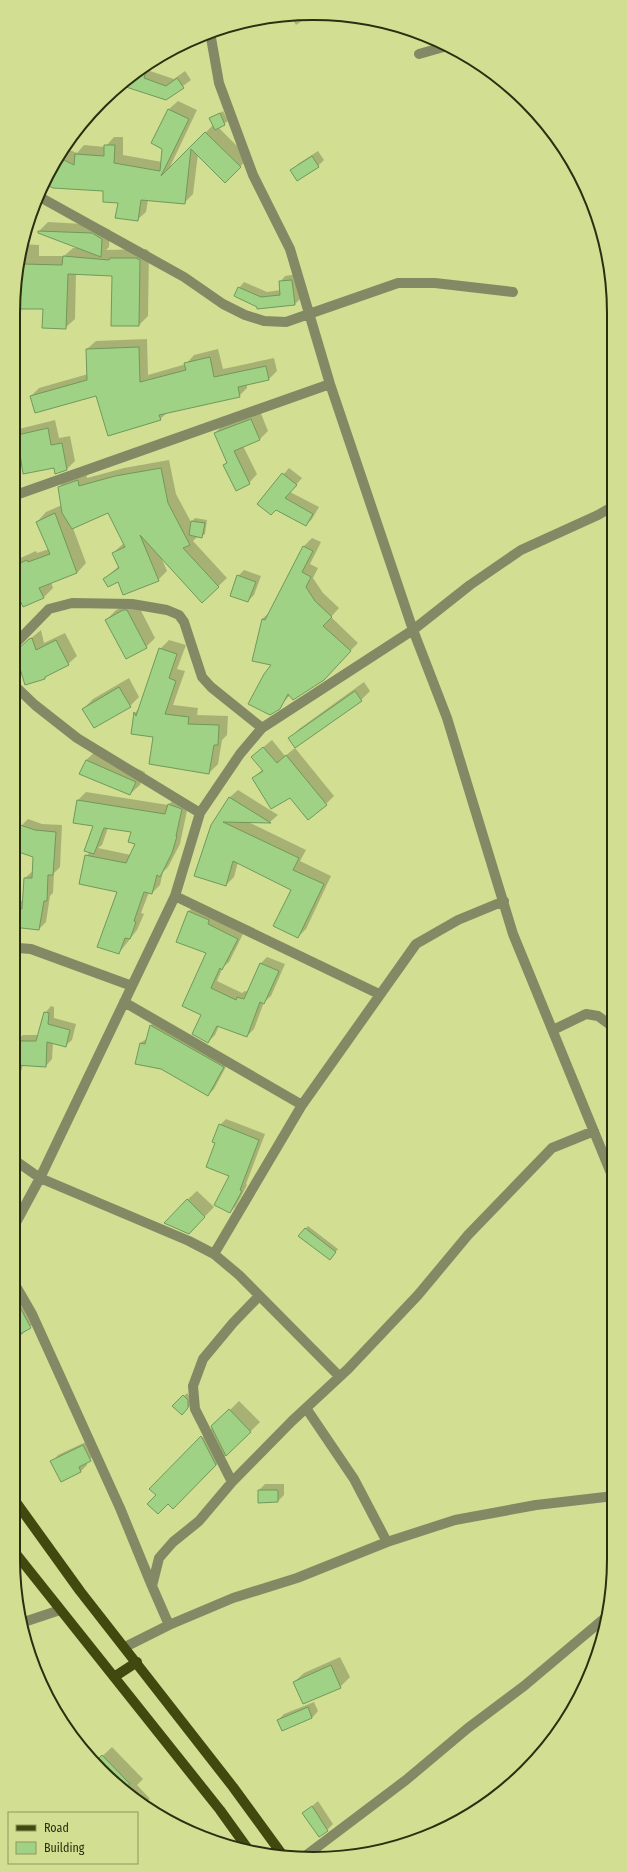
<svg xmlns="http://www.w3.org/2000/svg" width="627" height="1872" font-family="'Fira Sans Condensed',sans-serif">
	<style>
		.shadow { fill: #0003; fill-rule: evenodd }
		.building { fill: #9fd285; stroke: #70995b }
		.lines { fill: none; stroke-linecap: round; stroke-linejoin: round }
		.minor { stroke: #838965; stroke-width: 10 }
		.major { stroke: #42490e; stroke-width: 10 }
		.rim { fill: none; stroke: #2b2f10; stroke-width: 2 }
	</style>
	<rect width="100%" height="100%" fill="#d2de92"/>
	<path class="shadow" d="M312,14L296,25L290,15Z
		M155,60L150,71L174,79L185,71L191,80L166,99L131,76Z
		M178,101L197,110L168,171L213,125L210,119L223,111L228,121L218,127L249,158L225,181L198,154L193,194L184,203L148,200L146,212L137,220L104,190L54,187L43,182L65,148L77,153L84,145L105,147L114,137H123V155L162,162L163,148L153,143L169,109Z
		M318,151L324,160L318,166L292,171L298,164Z
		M48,222L100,225L110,230L109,247L106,250L146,249L149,251L148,316L139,325L113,275L76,273L75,319L65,328L44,308H14L22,244L39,245V256H64L73,248H79L39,231Z
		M298,274L300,299L295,304L258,308L239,288L244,282L267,292L281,290L280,282L285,276Z
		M147,339L148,375L186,364L194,355L218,349L223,369L274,358L277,371L269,379L247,384V388L239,396L167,413L160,419L97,395L31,396L39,388L88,374L87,349L96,341Z
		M260,411L268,431L260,439L243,446L257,474L249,483L224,465L227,462L215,433L223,425Z
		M17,417L19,429L55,420L59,438L70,436L75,461L67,469L56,473L55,467L20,453L13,454V418Z
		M169,460L176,494L191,522L195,518L207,520L205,534L202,536H198L193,541L227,578L202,602L161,557L167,571L158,580L104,579L119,566L113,553L124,543L109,512L73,528L86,563L77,573L51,582L53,588L44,597L24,606L13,583V563L16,560L36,551L37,553L49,549L37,522L46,512L62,505L59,487L67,479L86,472L87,478L124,468Z
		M289,468L302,478L290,492L319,507L312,519L306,525L276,509L258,504Z
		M312,538L321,542L310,564L318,568L313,578L323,593L339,608L331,617L358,643L321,680L290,695L279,708L273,665L262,619L271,611L304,546Z
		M244,570L261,576L254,595L248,601L238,576Z
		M133,601H136L155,638L146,647L106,620L116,610Z
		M41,630L44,643L65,633L77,656L68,664L49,674L45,678L24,644Z
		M169,640L186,645L177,669L185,671L173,705L198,708L197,715L228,716L227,735L222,740L218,764L209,773L154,736L132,733L135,713L140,707L160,649Z
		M129,678L139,697L130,706L83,709L93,699Z
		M364,682L370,691L361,700L289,739L299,729Z
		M272,740L285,756L295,748L334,796L326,804L290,797L253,778L263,769L261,749Z
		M96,751L145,772L140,785L130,794L86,760Z
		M238,790L278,815L270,822L246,821L306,850L300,861L331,876L306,929L298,937L292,889L238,862L234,877L226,885L212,826L230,797Z
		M86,792L168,805L177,797L189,801L180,844L168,867L163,872L160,885L152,893L149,892L141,913L144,914L137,930L119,953V892L86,856L90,852L95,825L74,822L78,800ZM108,828L132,832L137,844L131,855L98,848L102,845Z
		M28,819L42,824L62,825L60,867L54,873L53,893L50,896L46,922L39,929L13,926V900L24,901L25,878L33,871L34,856L13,849L21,826Z
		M196,904L244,932L229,962L223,967L217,981L242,993L245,991L248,992L261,963L267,957L285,964L271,996L264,1002L254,1029L247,1036L219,1026L215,1035L208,1042L203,1014L208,953L178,942L189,911Z
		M51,1006L54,1007V1018L76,1024L72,1040L65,1046L53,1043L52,1059L46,1066L23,1065L19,1078L13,1084V1054L16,1055V1041L23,1035H39L45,1013Z
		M157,1019L229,1061L214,1089L208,1095L140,1043L148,1038L151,1025Z
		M226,1119L265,1134L246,1184L247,1185L236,1206L230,1212V1175L216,1142L220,1125Z
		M197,1191L214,1207L189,1233L187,1200Z
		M308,1226L338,1249L332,1256L305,1229Z
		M13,1280L39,1319L25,1331L17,1340L13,1341Z
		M187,1393L190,1397L191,1405L182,1414L174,1406Z
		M239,1401L260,1422L173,1508L151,1489Z
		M90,1440L97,1454L86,1462L87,1465L81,1471L62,1481L52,1462L58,1455Z
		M265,1484H284V1495L278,1501L259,1490Z
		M340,1657L350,1677L340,1687L294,1682L304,1673Z
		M45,1688L54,1698L52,1700Z
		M314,1702L318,1711L312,1718L278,1720L284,1714Z
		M112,1747L143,1779L137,1785L150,1799L143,1805L131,1797L95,1763Z
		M318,1801L333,1824L327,1830L304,1813Z"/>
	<path class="building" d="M149,63L144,78L166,86L177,78L184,88L166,100L126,87L130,77Z
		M168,109L189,119L161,176L205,132L241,167L225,183L191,149L185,204L141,200L138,221L115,218L118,203L103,202V191L53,188L43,183L58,157L74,165L75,154L104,156V145H115L114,163L160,171L162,149L151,143Z
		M220,113L225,125L215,130L209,118Z
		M312,156L319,167L297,181L290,170Z
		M38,231L92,233L102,239L101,257L38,233Z
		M63,256L109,260L110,258H136L140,260L139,326H111L112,276L68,274L66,329L42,328L43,309H14L19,268H23V264L62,265Z
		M292,280L295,305L257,309V307L234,296L238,287L261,297L280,295L279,281Z
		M139,347L140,382L186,370L184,363L210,357L214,377L266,366L269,380L238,387L240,397L159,415L161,420L108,436L96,396L35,413L30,396L87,380L86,349Z
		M251,419L260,440L234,451L250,484L236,491L223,465L227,463L214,433Z
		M48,428L51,445L62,443L67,470L55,474L54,468L23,474L20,454L13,455V436Z
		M161,468L168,503L190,545L183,548L219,587L202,603L140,535L159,581L123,595L118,582L108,587L103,579L119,568L112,553L125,547L108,513L72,529L62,513L58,487L78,480L79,486L115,476Z
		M282,473L297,485L285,498L313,514L306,526L276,510L271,515L257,504Z
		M55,513L77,573L39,588L44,598L23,607L13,585V566L27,560L28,562L50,554L36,522Z
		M191,521L205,523L202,538L189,535Z
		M303,546L313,551L302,572L311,577L306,587L315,601L332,617L323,626L351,651L324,680L293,700L288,694L280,709L270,715L248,704L264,674L271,665L252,661L262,619L265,620Z
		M237,575L256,582L248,602L230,596Z
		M123,610H127L147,648L126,659L105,620Z
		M32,638L36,650L56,640L69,665L45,677V679L25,685L15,652L29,639Z
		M159,648L177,654L169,678L176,681L165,714L189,717L188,724L219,725L218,745H214L209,774L149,764L153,737L131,734L134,712L136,716Z
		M119,687L131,707L94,728L82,709Z
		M355,691L362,701L295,748L288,738Z
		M263,747L277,763L286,755L327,805L308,820L290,798L271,809L252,778L263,771L251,757Z
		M86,760L136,782L130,795L79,774Z
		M229,797L271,823L223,822L299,858L293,870L324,884L298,938L273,926L291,890L233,861L226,886L194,876L211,825Z
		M77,800L165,814L168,804L182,809L176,836H177L172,853L160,877L157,875L152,894L144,892L134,921L136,922L130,939L125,938L119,954L97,947L117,892L79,884L85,855L126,863L135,844L128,842L131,832L104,828L94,854L84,851L93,826L73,823Z
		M20,825L35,830L56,832L53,875H48L47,901H44L39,930L13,927V907L22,909L24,878H32L33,857L13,850Z
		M188,911L209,920L208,924L238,939L222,970L220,968L211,988L236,1000L237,997L244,999L260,963L279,971L264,1004L260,1002L247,1037L217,1026L208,1043L192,1034L201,1015L182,1006L206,953L176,942Z
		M44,1012L49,1013L48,1024L70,1030L66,1047L47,1042L46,1067L15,1065V1041H36Z
		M150,1025L224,1067L208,1096L161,1069L135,1064L140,1043L145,1044Z
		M219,1124L259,1140L240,1190L242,1191L230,1213L214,1205L229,1176L206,1167L215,1143L212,1142Z
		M187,1199L205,1217L189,1234L164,1223Z
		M305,1228L336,1252L330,1260L298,1236Z
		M13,1294L31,1328L13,1338Z
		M183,1395L188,1400V1408L182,1415L172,1406Z
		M229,1409L251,1432L226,1456L211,1426Z
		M201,1436L216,1465L173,1509L168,1504L158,1514L147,1504L156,1495L149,1489Z
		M83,1445L91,1461L79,1467L81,1472L61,1482L50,1461Z
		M258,1490H278V1502L258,1503Z
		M331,1665L341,1688L303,1704L293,1682Z
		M308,1707L312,1718L282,1731L277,1720Z
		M102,1755L130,1784L123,1790L94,1763Z
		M312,1806L328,1831L319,1837L302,1813Z"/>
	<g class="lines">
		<path class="minor" d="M210,32L219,83L253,175L290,249L330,384L413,630L447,718L513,934L613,1178
			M419,54L447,46
			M38,196L184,277L223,304L245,315L264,321L286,322L398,283H435L513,292
			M13,496L330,384
			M13,646L49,609L72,603L132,604L167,610L179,615L184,622L202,677L211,687L262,728
			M13,684L35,705L77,738L200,813
			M175,896L379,994
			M13,951L18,948L31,949L132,986
			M124,1002L302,1105
			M553,1030L586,1014L598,1016L613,1027
			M13,1159L40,1178L189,1241L214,1254L239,1275L339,1376
			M13,1228L40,1178L175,896L200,813L240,754L262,728L413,630L470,585L521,550L598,515L612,507
			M214,1254L302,1105L416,944L458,920L504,901
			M13,1281L32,1314L120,1508L152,1586
			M306,1408L354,1479L387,1542
			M232,1482L195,1409L193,1386L203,1359L233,1323L259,1296
			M14,1566L22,1562
			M21,1623L60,1610
			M169,1625L152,1586L159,1558L173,1542L199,1521L232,1482L292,1421L348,1369L418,1295L468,1235L552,1148L594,1131
			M125,1647L169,1625L233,1598L297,1578L387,1542L455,1520L536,1505L614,1496
			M304,1857L406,1780L468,1728L524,1686L606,1617"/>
		<path class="major" d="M13,1498L80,1591L233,1787L284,1857
			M13,1550L220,1810L248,1849
			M114,1677L137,1662"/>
	</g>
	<path d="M0 0H627V1872H0ZM313 20H314A293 293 0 0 1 607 313V1559A293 293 0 0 1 314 1852H313A293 293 0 0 1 20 1559V313A293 293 0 0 1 313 20Z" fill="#d2de92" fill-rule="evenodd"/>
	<path class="rim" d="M313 20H314A293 293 0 0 1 607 313V1559A293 293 0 0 1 314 1852H313A293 293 0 0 1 20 1559V313A293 293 0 0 1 313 20Z"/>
	<rect x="8" y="1812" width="130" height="52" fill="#d2de92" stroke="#8f985e"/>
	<rect x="16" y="1825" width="20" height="6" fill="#42490e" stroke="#8f985e"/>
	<text x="44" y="1832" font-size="12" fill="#2b2f10">Road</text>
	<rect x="16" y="1842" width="20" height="12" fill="#9fd285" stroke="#8f985e"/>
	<text x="44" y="1852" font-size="12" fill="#2b2f10">Building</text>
</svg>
